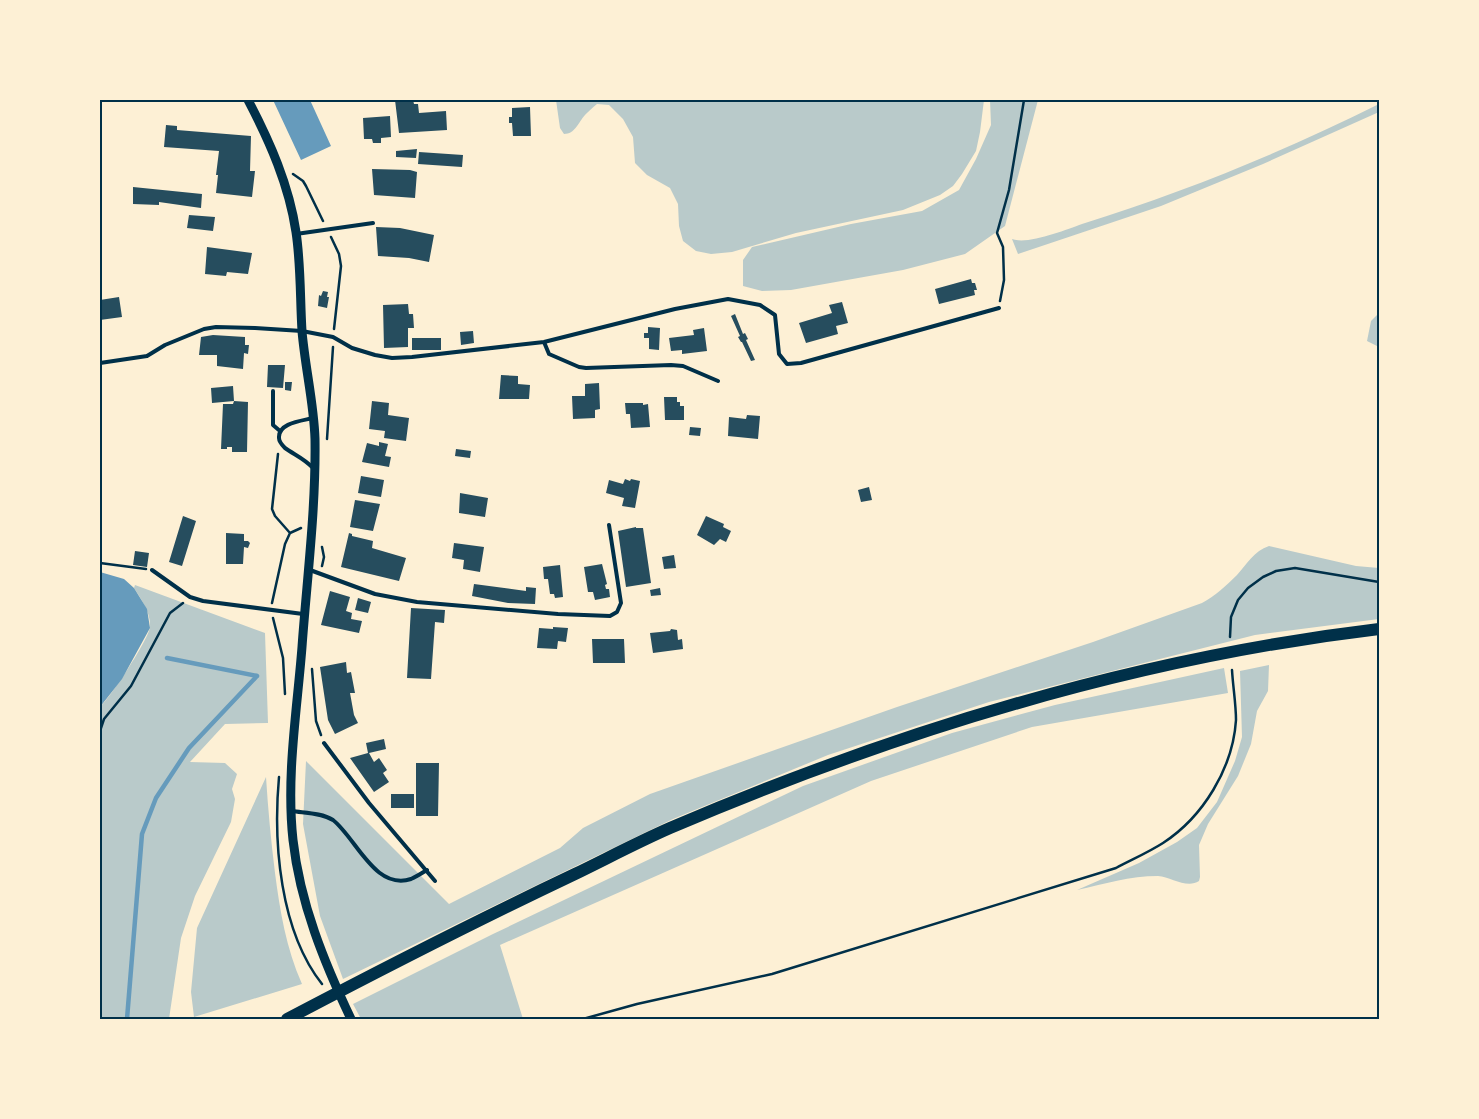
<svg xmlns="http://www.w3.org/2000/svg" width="1479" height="1119" font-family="'PT Sans',sans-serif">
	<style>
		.green { fill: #b9caca }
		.water { fill: #669bbc }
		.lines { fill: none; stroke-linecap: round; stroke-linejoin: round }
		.stream { stroke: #669bbc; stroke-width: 4.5 }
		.building { fill: #264d5e }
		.path { stroke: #003049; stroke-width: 2.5 }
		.service { stroke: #003049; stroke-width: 4 }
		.tertiary { stroke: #003049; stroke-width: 9 }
		.primary { stroke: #003049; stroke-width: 12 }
		.neatline { fill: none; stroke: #003049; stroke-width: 2 }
	</style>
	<rect width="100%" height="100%" fill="#fdf0d5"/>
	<path class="green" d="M556,100H984L980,132L976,151L962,174L953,186L940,195L903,210L796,233L732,252L711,254L696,251L683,241L679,226L678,204L670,188L647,175L635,163L633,137L623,119L609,105L597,104C593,107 589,111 585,115C578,123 575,134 564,134L560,128Z
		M990,100H1038L1005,226L965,254L903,270L791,290L762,291L743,286V260L752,247L851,224L922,211L959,190L976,159L991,125Z
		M1379,104V112L1263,164L1161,206L1018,254L1012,239C1028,245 1065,230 1082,224C1184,192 1283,152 1379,104Z
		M1379,313V347L1367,341L1371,321Z
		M1269,546L1356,566L1379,568V619L1255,635L989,702L828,755L673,819L343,979L320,916L303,824L306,761L449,904L560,848L583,828L650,794L897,707L1093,642L1202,603C1215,596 1226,586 1237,575C1247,564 1254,551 1269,546Z
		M135,585L265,633L268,723L225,724L190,762L225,763L237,774L232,789L235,799L231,822L195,896L181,938L169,1019H100V707C110,698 149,639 150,627C151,613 141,599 134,588Z
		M1269,665L1268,691L1257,711L1251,744L1238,776L1208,824L1199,845L1200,877L1199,881C1187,889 1171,877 1158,876C1130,876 1104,884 1077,890L1139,863L1177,842L1197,828L1217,802L1235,761L1242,737L1240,671Z
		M1224,668L1228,693L1032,727L871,781L500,945L523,1019H361L353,1004L493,934L803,786L952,733L1055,705Z
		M266,777C268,809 271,841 275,873C280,911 286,948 302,984L194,1017L191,992L197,928Z"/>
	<path class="water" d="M273,100H310L331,146L301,160Z
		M100,572L124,579L134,588L147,609L150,628L122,679L100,707Z"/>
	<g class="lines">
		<path class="stream" d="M167,658L257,676
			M127,1019L142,834L156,798L189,748L257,676"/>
	</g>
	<path class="building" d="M395,100H413L414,104H418L419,113L446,111L447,130L399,133Z
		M530,107L531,136H513L512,123H509V117H512V108Z
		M390,116L391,137L381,138V143H373L372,139H364L363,118Z
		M166,125L177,126V130L251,136L250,171H255L252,197L216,193L218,175H216L219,151L164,147Z
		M417,149L416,158L396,157V151Z
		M419,152L463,155L462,167L418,164Z
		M372,169L410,170L417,172L415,198L374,195Z
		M133,187L202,194L201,208L159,202V205L133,204Z
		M189,215L215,217L213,231L187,228Z
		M376,227L400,228L434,235L429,262L409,258L378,256Z
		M207,247L252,253L248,274L227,272L226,276L205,274Z
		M971,279L972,283H975L977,290H974L975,295L939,304L935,289Z
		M323,291L328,292L327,297H329L327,308L318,306L319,295L321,296Z
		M119,297L122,317L100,320V300Z
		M842,302L848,323L836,326L838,334L806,343L799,323L832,313L829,305Z
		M408,304L409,314H413L414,328H408V347L384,348L383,305Z
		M735,314L743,334L745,333L748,339L746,340L755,360L751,361L742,342H741L738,337L740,336L731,316Z
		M648,327L660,328L659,350L649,349V338H644V333H648Z
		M704,328L707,351L682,354V350L671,351L669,338L694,335L693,330Z
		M473,331L474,343L461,345L460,332Z
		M213,335L245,337V345H249L248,354L244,353L243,369L217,366V355H199L201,337Z
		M412,338H441V350H412Z
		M268,365H285L283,388L267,387Z
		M501,375L518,376V384L530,385L529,399H499Z
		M285,382H292L291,391L285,390Z
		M599,383L600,409L595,410V418L573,419L572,396H585V384Z
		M233,386L234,401L212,403L211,388Z
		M664,397H677V402H680V406H684V420H665Z
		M234,401L248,402L247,452H232V447H227V449H221L223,404H233Z
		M372,401L389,403L388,415L409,418L406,441L384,438L385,431L369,429Z
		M625,403H643V405L648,404L650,427L631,428L630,414H626Z
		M747,415L760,416L758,439L728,436L729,417L746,419Z
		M690,427L701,428L700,436L689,435Z
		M379,442L388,444L385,456L391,457L389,467L362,462L367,443L379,446Z
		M456,449L471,451L470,458L455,456Z
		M361,476L384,480L381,497L358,493Z
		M625,479L630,481L631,479L640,481L635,508L622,506L624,498L606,493L609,480L623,484Z
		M869,487L872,500L861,502L858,490Z
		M460,493L488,498L485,517L459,513Z
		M355,500L380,504L373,531L350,527Z
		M183,516L196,521L182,566L169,562Z
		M706,516L724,524L723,527L731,531L726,542L720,539L714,545L697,535Z
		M636,527V528H643L651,583L626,587L618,531Z
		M226,533L244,534V541H248L250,543L248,548L244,547L243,564H226Z
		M349,533L352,534V536L373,541L372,548L406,558L399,581L341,567Z
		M454,543L484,547L480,572L463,569L464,560L452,558Z
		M135,551L149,553L147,567L133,565Z
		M674,555L676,568L664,569L662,557Z
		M602,564L607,584L605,585L606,589H609L610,597L595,600L593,592H588L584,567Z
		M560,565L563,597L555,598L554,594H550L548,579H544L543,567Z
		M474,584L526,591V587L536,588L535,604L508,603L472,596Z
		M660,588L661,595L651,596L650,590Z
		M330,591L350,597L346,611L352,613L351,619L362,621L359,633L321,625Z
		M358,598L371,602L368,613L355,610Z
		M411,608L445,610L444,623L435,622L431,679L407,678Z
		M553,627L568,628L566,642L558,641L557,649L537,648L539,628L553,629Z
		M671,629L677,630L678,640L682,639L683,649L653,653L650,633L670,631Z
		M592,639H624L625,663H593Z
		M346,662L347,673L351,672L355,693H350L354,715L358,723L335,734L328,720L320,667Z
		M384,739L386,749L369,753L374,762L379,758L387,770L383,773L389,782L374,792L350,758L368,753L366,743Z
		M416,763H439L438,816H416Z
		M391,794H414V808H391Z"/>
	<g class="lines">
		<path class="path" d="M293,174L303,181L306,186L323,221
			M331,237L339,254L341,266L334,329
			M1000,301L1004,280L1003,247L997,233L1009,190L1024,100
			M327,439L333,347
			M278,454L272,509L275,516L290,533
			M100,563L146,569
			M322,566L324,557L322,547
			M272,603L285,544L290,533L301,528
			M273,618L283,658L285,694
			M1230,637L1231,617L1238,600L1248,588L1263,577L1276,571L1295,568L1379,582
			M312,669L316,721L321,735
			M100,731L104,719L131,686L170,613L183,603
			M279,777C273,843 280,931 322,984
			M583,1019L637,1004L772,974L1116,868C1131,860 1149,852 1163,843C1203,817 1233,768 1236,720C1236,704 1233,687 1232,670"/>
		<path class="service" d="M296,234L373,223
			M544,342L549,354L579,367L586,368L671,365L683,366L718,381
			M100,363L147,356L165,345L204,329L216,327L255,328L302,331L333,337L352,348L375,355L392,358L412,357L544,342L675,309L728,299L760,305L775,315L779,354L787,364L801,363L999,308
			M273,391V425L280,431
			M313,418C301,421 278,423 279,438C279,442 282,445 285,448C295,455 305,459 313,468
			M152,570L190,597L203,601L303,614
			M310,570L375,594L417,602L558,614L610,616L617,612L621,603L609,525
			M324,743L369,803L435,881
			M292,811C305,813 322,813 333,820C356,838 375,891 411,879C416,877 422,873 427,870"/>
		<path class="tertiary" d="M248,100C270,142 289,185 296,232C301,265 300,299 302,331C305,367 314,404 315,439C316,509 307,578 302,647C297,711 286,776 293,840C300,903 324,962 351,1019"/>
		<path class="primary" d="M287,1019C382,969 478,920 575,874C606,859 638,842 670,828C897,731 1134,658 1379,629"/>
	</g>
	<rect width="1479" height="1119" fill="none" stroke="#fdf0d5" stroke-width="202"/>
	<rect x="101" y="101" width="1277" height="917" class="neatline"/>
</svg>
